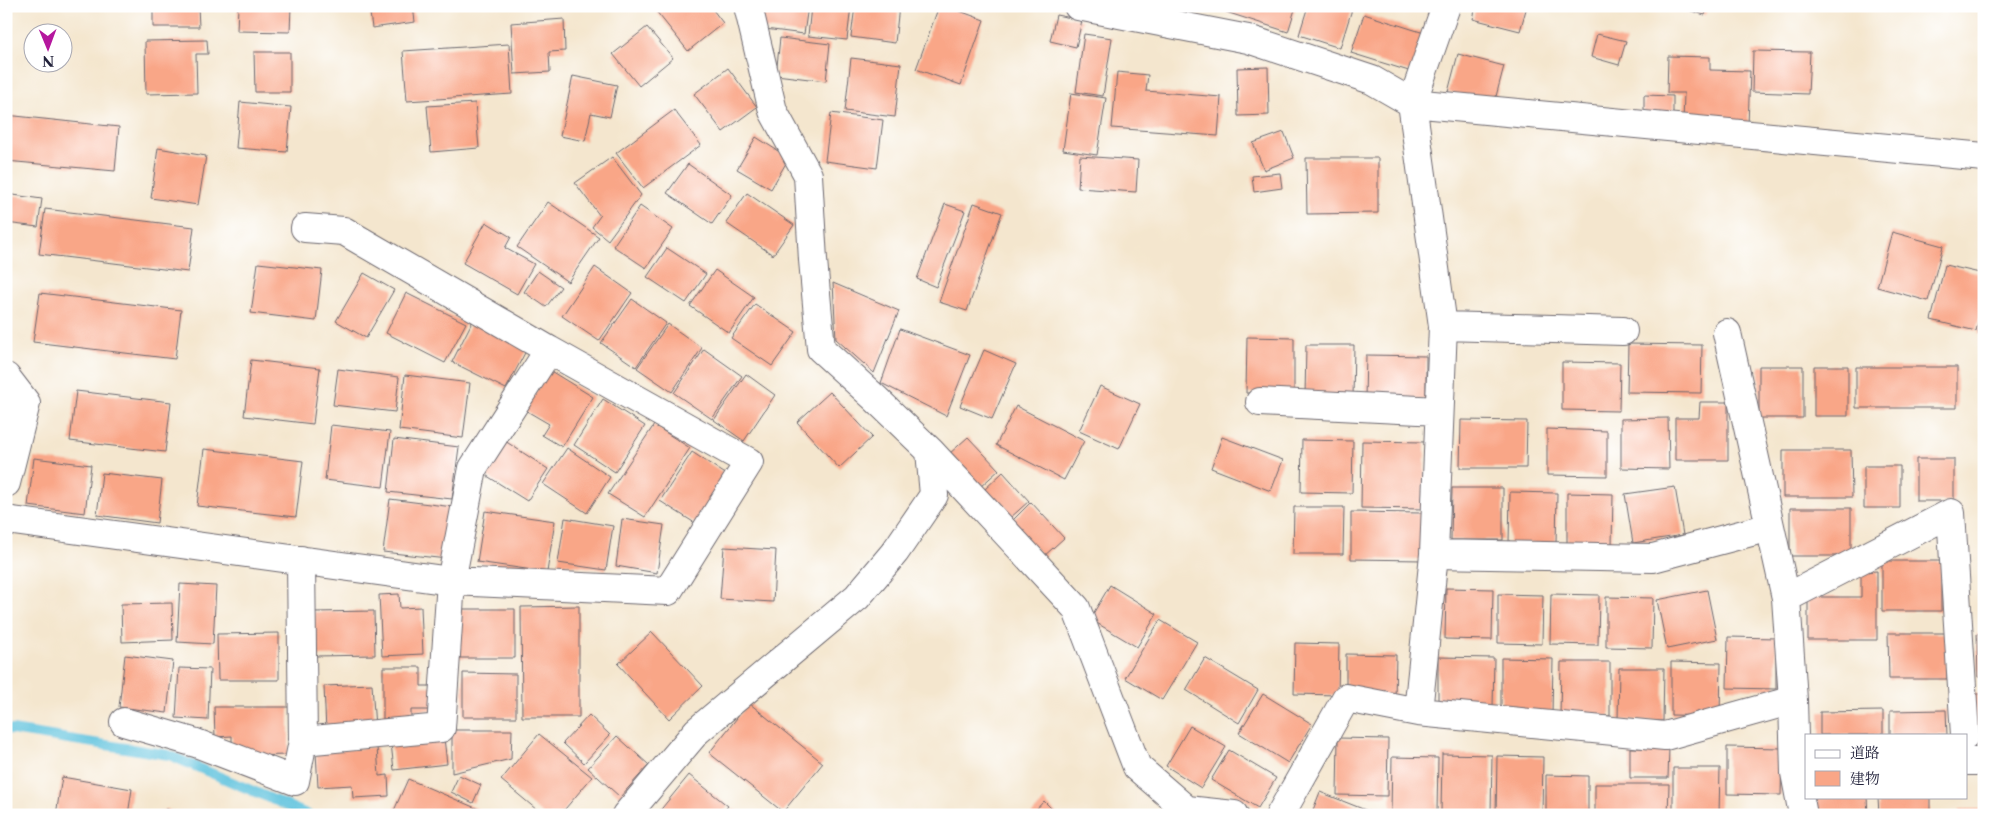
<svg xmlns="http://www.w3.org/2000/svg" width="1990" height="821" font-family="'Libre Caslon Text','Noto Serif JP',serif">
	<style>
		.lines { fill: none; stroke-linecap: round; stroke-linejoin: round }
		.stream { stroke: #5fc2dd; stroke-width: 10 }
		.building { fill: #f9a687 }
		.street-casing { stroke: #6c676e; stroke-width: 30 }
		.street { stroke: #fff; stroke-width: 28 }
	</style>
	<rect width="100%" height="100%" fill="#fff"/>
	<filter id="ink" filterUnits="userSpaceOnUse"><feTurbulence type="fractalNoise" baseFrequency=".02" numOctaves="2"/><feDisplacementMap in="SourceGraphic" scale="10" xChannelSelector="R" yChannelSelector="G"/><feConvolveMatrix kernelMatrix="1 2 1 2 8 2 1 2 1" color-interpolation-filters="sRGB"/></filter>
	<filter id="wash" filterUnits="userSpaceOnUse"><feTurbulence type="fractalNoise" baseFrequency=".0096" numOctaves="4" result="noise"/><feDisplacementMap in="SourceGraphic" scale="20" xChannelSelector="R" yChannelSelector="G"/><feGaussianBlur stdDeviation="1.12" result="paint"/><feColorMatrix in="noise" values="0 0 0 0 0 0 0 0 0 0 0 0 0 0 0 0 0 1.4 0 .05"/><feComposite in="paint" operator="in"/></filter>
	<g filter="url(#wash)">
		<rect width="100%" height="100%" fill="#f4e6ce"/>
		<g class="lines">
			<path class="stream" d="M6,729L169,755L309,815"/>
		</g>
		<g id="blocks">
			<path class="building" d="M153,6H198L199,27H153Z
				M238,6H291L290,32L237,31Z
				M369,6H413L415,22L372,28Z
				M652,6H710L723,23L688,51Z
				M760,6H808L804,34L757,28Z
				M811,6H851L847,40L808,36Z
				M855,6H899L895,43L851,37Z
				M939,6H946L984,20L961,85L916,69Z
				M1227,6H1296L1288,32L1226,12Z
				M1308,6H1353L1340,48L1299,35Z
				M1476,6H1527L1520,31L1473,19Z
				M1674,6H1708L1705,15Z
				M1364,14L1424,33L1412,72L1351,53Z
				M1056,15L1082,20L1076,47L1050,41Z
				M564,19L565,51L549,52L550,72L514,74L511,23Z
				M647,27L673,58L639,86L613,54Z
				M1084,34L1112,38L1103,96L1076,92Z
				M1597,34L1626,41L1619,65L1591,57Z
				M780,38L830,44L826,81L776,75Z
				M207,40L208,54H196L197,93L146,94L145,41Z
				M509,44L512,94L407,101L403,51Z
				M1753,51L1810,52L1808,94L1752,92Z
				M254,52H290V92H255Z
				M1458,54L1504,66L1494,104L1448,92Z
				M1668,56L1710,57V70L1750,71L1748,126L1683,124L1684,93H1667Z
				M851,58L901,64L895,117L845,111Z
				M1268,67L1269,115L1238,116L1237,68Z
				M728,68L757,107L723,132L694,94Z
				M1117,72L1148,75L1146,91L1221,97L1218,136L1112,128Z
				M573,76L617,85L610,117L591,113L585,141L560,136Z
				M1071,93L1106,98L1097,155L1063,150Z
				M1644,95L1673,96V120H1644Z
				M240,102L291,107L287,152L236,148Z
				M475,103L479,148L431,152L427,106Z
				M674,110L701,145L643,188L616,153Z
				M831,113L883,120L877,168L825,161Z
				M6,115L119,127L115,171L6,161Z
				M1284,132L1294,158L1264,170L1253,143Z
				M756,137L789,158L771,189L737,169Z
				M158,148L206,156L198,205L151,198Z
				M1080,156L1138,160L1136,192L1078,188Z
				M612,157L641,195L608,240L592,227L600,216L575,183Z
				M1306,158H1378V213L1307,214Z
				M688,164L732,195L712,224L667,193Z
				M1280,173L1282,188L1254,192L1252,176Z
				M747,193L794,225L773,255L726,223Z
				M6,194L42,199L38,227L6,223Z
				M548,202L599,237L568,282L517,247Z
				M974,203L1002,213L967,311L939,302Z
				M945,204L965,211L936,287L917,279Z
				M640,206L673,229L646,268L613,246Z
				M45,209L194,227L188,272L39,254Z
				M486,222L511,237L505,248L534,264L517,294L463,263Z
				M1892,232L1943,246L1928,301L1877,287Z
				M667,248L706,274L686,303L647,277Z
				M258,263L322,270L316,321L251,313Z
				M1945,265L1984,274V301L1976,331L1931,320Z
				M595,267L632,293L599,341L562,316Z
				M715,270L754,297L729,333L690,306Z
				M538,271L561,287L546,307L524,292Z
				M364,273L394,290L366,338L336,321Z
				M833,283L899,311L874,373L836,339Z
				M40,293L181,310L175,359L33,342Z
				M406,293L466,323L445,363L386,333Z
				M632,299L666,323L636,367L601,343Z
				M755,304L796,332L772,366L731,338Z
				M1983,311H1984V334L1978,333Z
				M473,320L527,349L506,389L452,362Z
				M668,324L702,348L672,392L637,368Z
				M900,329L970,355L946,416L881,383Z
				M1247,337L1294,338V393H1246Z
				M1628,344L1702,345L1701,393L1627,392Z
				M1306,345H1354L1353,398L1305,397Z
				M704,349L742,376L712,419L674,393Z
				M984,350L1016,364L992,419L960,406Z
				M1366,355L1426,356V400L1365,399Z
				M251,360L320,368L313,424L244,416Z
				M1562,362L1620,363L1619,411L1562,410Z
				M1759,366H1803V418H1759Z
				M1814,366H1848V416H1814Z
				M1856,367H1957V408H1856Z
				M338,369L399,377L395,412L333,405Z
				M549,370L593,397L562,447L542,435L549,424L525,410Z
				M746,374L775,395L744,441L714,420Z
				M405,375L470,383L463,438L399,430Z
				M1100,386L1140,404L1119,449L1079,431Z
				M76,391L171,402L165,452L70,441Z
				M830,392L872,437L839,468L797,422Z
				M603,399L645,426L615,472L574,445Z
				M6,401L10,403L8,426H6Z
				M1700,402H1728V460H1675V418H1699Z
				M1016,406L1084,441L1064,480L996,445Z
				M1668,418L1669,469L1621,468V419Z
				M1461,420L1527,421L1526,468H1460Z
				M331,425L390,432L383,487L325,480Z
				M654,425L690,448L645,517L608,494Z
				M1547,429L1607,431V476L1547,475Z
				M968,437L999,470L980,487L949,454Z
				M1222,437L1283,460L1271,491L1211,468Z
				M394,439L459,447L452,499L388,492Z
				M1302,440L1353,441L1352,493L1301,492Z
				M505,441L548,469L527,501L484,474Z
				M1362,441L1425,442L1424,509L1361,508Z
				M567,448L610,477L587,513L543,484Z
				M204,449L303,461L296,517L197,506Z
				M1783,450H1851L1852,497H1783Z
				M692,452L730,477L698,525L660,501Z
				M34,458L91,465L85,513L28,506Z
				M1916,459H1954V501H1916Z
				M1864,466H1900V508H1864Z
				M1003,472L1029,501L1009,519L983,491Z
				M102,473L162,480L157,523L97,515Z
				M1675,487L1683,535L1633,543L1625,494Z
				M1452,488H1503V540H1451Z
				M1510,492L1557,493L1556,544L1509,543Z
				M1567,493L1613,494L1612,545L1567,544Z
				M390,499L453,507L447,559L383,552Z
				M1031,502L1064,538L1043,557L1011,522Z
				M1294,507H1344L1343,554H1293Z
				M1790,508H1851V556H1790Z
				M485,511L555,521L547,572L477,562Z
				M1351,512L1423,513V560L1351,559Z
				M565,518L613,526L606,570L558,563Z
				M622,519L664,525L657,573L616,566Z
				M724,547L776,550L773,602L720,599Z
				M1882,561H1941V611H1882Z
				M1877,571V640H1808V597H1861V572Z
				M180,584L216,586L213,644L177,642Z
				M1110,585L1157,614L1137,647L1090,619Z
				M1446,588L1493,589L1492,640L1445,639Z
				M1707,590L1717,639L1667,649L1657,600Z
				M399,594L400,608L421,607L423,654L382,656L379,595Z
				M1498,594L1543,595L1542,644L1498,643Z
				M1551,594L1599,595L1598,645L1550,644Z
				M1606,597L1653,598L1652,648L1606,647Z
				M172,603L173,640L122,642L121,604Z
				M579,606V717H522L521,607Z
				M459,609H515V658H459Z
				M374,611L375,655L315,656L314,612Z
				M1160,620L1197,642L1162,700L1125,678Z
				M652,632L703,686L669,719L618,664Z
				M279,633V680H218L217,634Z
				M1888,633H1947V679H1889Z
				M1984,633V677H1978L1977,634Z
				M1728,637L1776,638V689L1727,688Z
				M1295,643L1339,644L1338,695L1294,694Z
				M1346,654L1396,655L1395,699L1346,698Z
				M125,655L173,661L167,713L119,707Z
				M1438,657L1494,658L1493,708L1438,707Z
				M1205,658L1258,690L1239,723L1186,690Z
				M1501,658L1553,659L1552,715H1501Z
				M1561,662H1610V716H1560Z
				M1671,662L1721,663L1720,716L1671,715Z
				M383,667H421V686H433V710H411V719H383Z
				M179,668L210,669L208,720L176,718Z
				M1619,668H1664L1663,721L1618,720Z
				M463,673L516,674V717H463Z
				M372,684L375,728L326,731L324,686Z
				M1263,694L1312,724L1288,763L1239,733Z
				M1974,694H1984V741L1975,742Z
				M749,703L823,763L783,812L709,753Z
				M214,707H289V755L245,756L244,746H232V736L215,737Z
				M1946,710L1947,735H1890V711Z
				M1883,711V735H1820V712Z
				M589,715L610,735L584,763L563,743Z
				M1190,726L1226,747L1201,788L1166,766Z
				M452,730H512L511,759L452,773Z
				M539,734L592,777L560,815H543L501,780Z
				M617,736L649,765L620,797L588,768Z
				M444,738L447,764L394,770L391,743Z
				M1338,738L1388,739L1387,796L1337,795Z
				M377,747L379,776L388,775L389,796L353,798L352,785L318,787L316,752Z
				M1727,747L1782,748L1781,795L1727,794Z
				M1630,748H1669L1668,778H1630Z
				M1229,750L1276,778L1258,808L1211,780Z
				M1442,754L1492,755L1491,814H1441Z
				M1497,756L1543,757L1542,815H1496Z
				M1392,757L1438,758L1437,812H1391Z
				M1673,768H1720L1719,815H1673Z
				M459,775L481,785L473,803L451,792Z
				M689,775L728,806L721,815L658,813Z
				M1546,775L1588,776V815H1546Z
				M62,777L132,789L128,815L109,813V815H56Z
				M408,779L492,815H392Z
				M1595,784H1669L1668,815H1595Z
				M1320,792L1378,815H1311Z
				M1815,797H1867L1868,815H1816Z
				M1878,797H1930V815H1879Z
				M1044,801L1058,815H1031Z
				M167,809L178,815H156Z
				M734,809L741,815H730Z
				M1959,809H1984V815H1959Z"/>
		</g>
	</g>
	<g filter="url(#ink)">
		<use href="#blocks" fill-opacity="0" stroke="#6c676e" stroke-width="1"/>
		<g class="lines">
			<defs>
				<path id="street" d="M1078,6L1248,39L1372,80L1412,103L1984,157
					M305,228L344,231L549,350
					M1443,326L1623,331
					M1727,333L1786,598L1793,700L1795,773L1803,815
					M6,377L26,403L6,483
					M1260,402L1439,411
					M930,451L1076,608L1137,767L1187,810L1234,815
					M6,520L451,581L668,591L749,462L549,350L473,468L451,581L441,728L303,741
					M1434,554L1653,558L1770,527
					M1786,598L1951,513L1965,735
					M1418,712L1434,554L1443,326L1412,103L1446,6
					M124,722L196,743L295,781L303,741L301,560
					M1966,761H1984
					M626,815L697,731L857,597L895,552L934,495L930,451L876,399L821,349L813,260L808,175L773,111L748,6
					M1280,815L1346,698L1418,712L1665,736L1793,700"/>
			</defs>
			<use href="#street" class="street-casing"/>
			<use href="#street" class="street"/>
		</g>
	</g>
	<rect width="1990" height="821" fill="none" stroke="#fff" stroke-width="25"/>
	<rect x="1805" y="734" width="162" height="65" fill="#ffffff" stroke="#a7a7b1"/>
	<rect x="1815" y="750" width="25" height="8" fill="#ffffff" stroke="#a7a7b1"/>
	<text x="1850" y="758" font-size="15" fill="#22223b">道路</text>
	<rect x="1815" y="771" width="25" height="15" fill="#f9a687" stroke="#a7a7b1"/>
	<text x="1850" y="784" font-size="15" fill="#22223b">建物</text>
	<g transform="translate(48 48) rotate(179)"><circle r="24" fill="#ffffff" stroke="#a7a7b1"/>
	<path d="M0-4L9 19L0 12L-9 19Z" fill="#b5179e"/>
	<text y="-8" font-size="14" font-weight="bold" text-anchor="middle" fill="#22223b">N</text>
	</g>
</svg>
